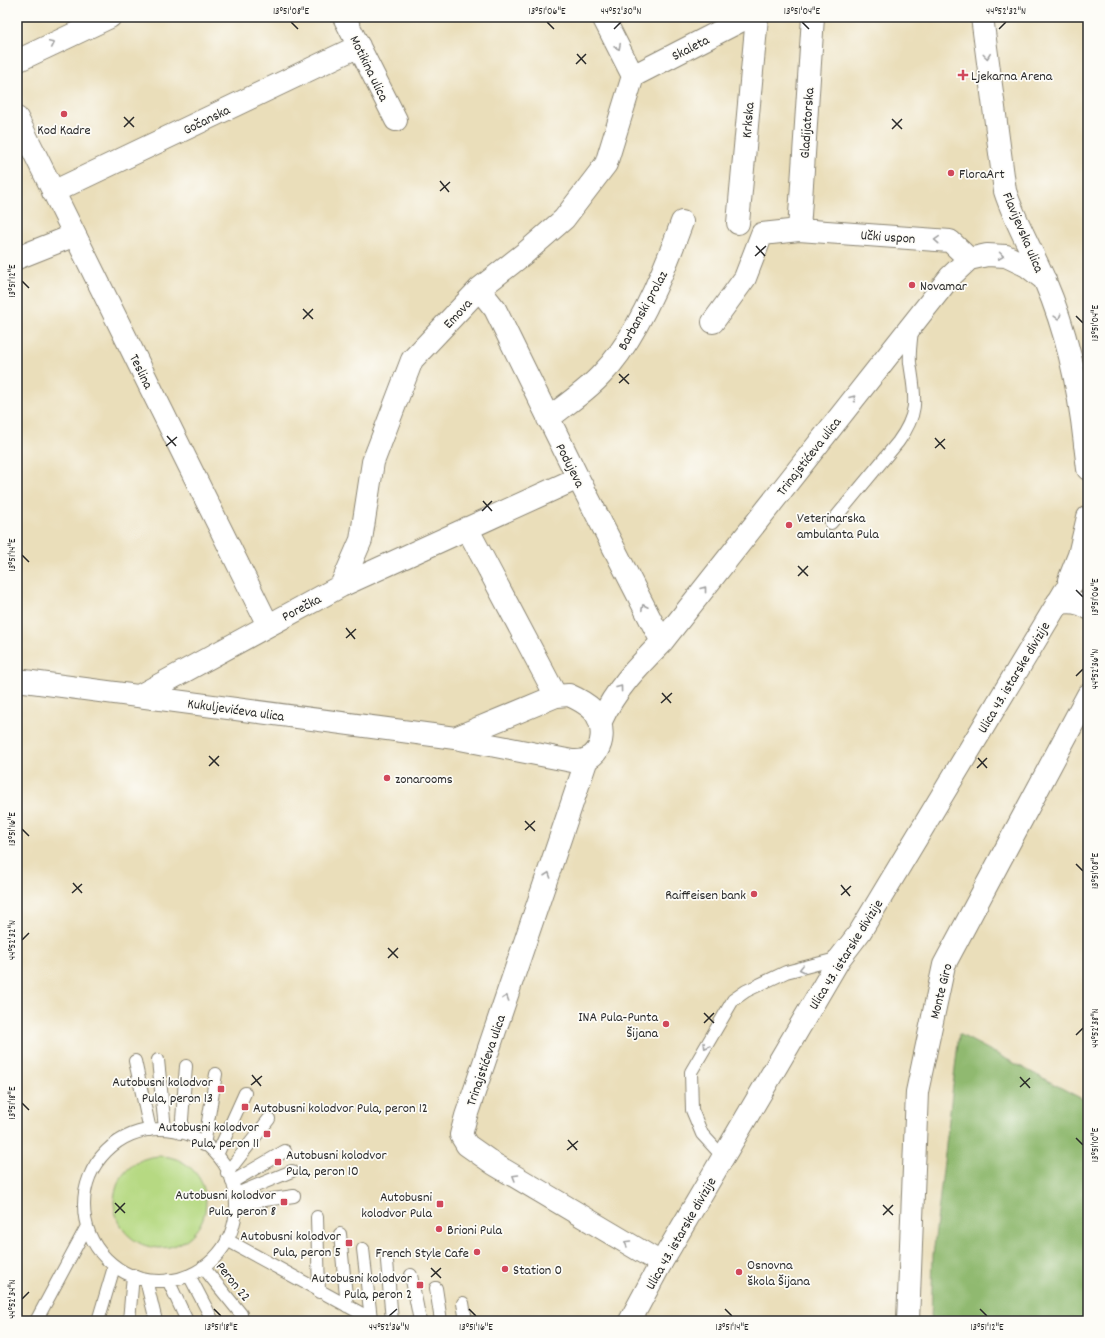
<svg xmlns="http://www.w3.org/2000/svg" width="1105" height="1338" font-family="Dekko,sans-serif">
	<style>
		.green { fill: #b6d982; stroke: #708256 }
		.forest { fill: #90b970; stroke: #5e724e }
		.lines { fill: none; stroke-linecap: round; stroke-linejoin: round }
		.lane-casing { stroke: #8a8472; stroke-width: 14 }
		.street-casing { stroke: #8a8472; stroke-width: 24 }
		.secondary-casing { stroke: #8a8472; stroke-width: 24 }
		.primary-casing { stroke: #8a8472; stroke-width: 24 }
		.lane { stroke: #fff; stroke-width: 12 }
		.street { stroke: #fff; stroke-width: 22 }
		.secondary { stroke: #fff; stroke-width: 22 }
		.primary { stroke: #fff; stroke-width: 22 }
		.oneway { stroke: #a0a0a0 }
		.ticks { fill: none; stroke: #2b2b2b; stroke-width: 1.5 }
		.poi-dot { fill: #d1495b; stroke: #fdfcf7; stroke-width: 1.5 }
		.labels { text-anchor: middle; stroke-width: 3.5; stroke-linejoin: round; paint-order: stroke }
		.street-label { font-size: 14px; fill: #2b2b2b; stroke: #fdfcf7 }
		.poi-label { font-size: 14px; fill: #2b2b2b; stroke: #fdfcf7; text-anchor: start }
		.neatline { fill: none; stroke: #2b2b2b; stroke-width: 1.5 }
		.ticks-label { font-size: 10px; text-anchor: middle; fill: #2b2b2b }
	</style>
	<rect width="100%" height="100%" fill="#fdfcf7"/>
	<filter id="ink" filterUnits="userSpaceOnUse"><feTurbulence type="fractalNoise" baseFrequency=".025" numOctaves="2"/><feDisplacementMap in="SourceGraphic" scale="8" xChannelSelector="R" yChannelSelector="G"/><feConvolveMatrix kernelMatrix="1 2 1 2 8 2 1 2 1" color-interpolation-filters="sRGB"/></filter>
	<filter id="wash" filterUnits="userSpaceOnUse"><feTurbulence type="fractalNoise" baseFrequency=".012" numOctaves="4" result="noise"/><feDisplacementMap in="SourceGraphic" scale="16" xChannelSelector="R" yChannelSelector="G"/><feGaussianBlur stdDeviation="0.9" result="paint"/><feColorMatrix in="noise" values="0 0 0 0 0 0 0 0 0 0 0 0 0 0 0 0 0 1.4 0 .05"/><feComposite in="paint" operator="in"/></filter>
	<g filter="url(#wash)">
		<rect width="100%" height="100%" fill="#eadeba"/>
		<path class="green" d="M114 1202a46 46 0 1 1 92 0a46 46 0 1 1-92 0Z"/>
		<path class="forest" d="M959,1034L1088,1102V1321H931L933,1255Z"/>
	</g>
	<g filter="url(#ink)">
		<g class="lines">
			<defs>
				<path id="lane" d="M831,523L898,442C920,412 915,397 910,363C909,353 911,340 912,330
					M158,1060L165,1129
					M135,1061L150,1130
					M84 1205a76 76 0 1 1 152 0a76 76 0 1 1-152 0Z
					M181,1133L186,1066
					M204,1145L216,1074
					M217,1155L245,1093
					M724,1158L702,1134L692,1110L691,1072L733,1000L746,991L786,972L840,958
					M227,1173L269,1119
					M232,1182L285,1151
					M234,1195L292,1171
					M236,1204L294,1196
					M317,1217L319,1292
					M340,1234L347,1306
					M227,1240L375,1321
					M363,1249L371,1319
					M387,1261L392,1321
					M203,1267L241,1314
					M411,1275L420,1321
					M190,1277L213,1321
					M146,1280L156,1321
					M168,1280L187,1321
					M436,1288L441,1321
					M463,1303L466,1321
					M36,1321L86,1228
					M98,1321L114,1267
					M129,1321L133,1275"/>
				<path id="street" d="M344,17L396,120
					M603,17L633,76
					M982,17L1005,191C1015,222 1032,250 1045,281C1067,332 1079,388 1085,444
					M17,61L110,17
					M633,76L748,17
					M17,118L268,625
					M53,192L359,46
					M738,223L757,17
					M799,230L813,17
					M17,258L75,235
					M479,289L495,309L578,478L662,642
					M713,322L745,278L762,234L799,230L950,241L969,259
					M548,419C566,404 587,391 602,374C637,339 665,269 682,222
					M467,528L556,696
					M341,586L361,540L373,462L412,360L479,289L525,253L564,219L606,164L633,76
					M1057,603C1069,602 1078,601 1088,608
					M139,696L341,586L578,478
					M601,721C615,690 638,666 662,642L950,277L969,259L987,255L1006,256L1027,266L1045,280
					M587,759L466,1116L461,1135L467,1145L494,1164L661,1263
					M908,1321L917,1092L944,965L1088,695"/>
				<path id="secondary" d="M1069,580L1079,555L1088,517
					M17,680L455,738
					M569,695C578,699 586,703 593,710C605,724 606,750 587,759C583,761 577,761 572,761L455,738L556,696Z
					M630,1321L661,1263L840,958L860,932L1065,591L1088,566"/>
				<path id="primary" d="M1088,432L1085,444L1088,469"/>
			</defs>
			<use href="#lane" class="lane-casing"/>
			<use href="#street" class="street-casing"/>
			<use href="#secondary" class="secondary-casing"/>
			<use href="#primary" class="primary-casing"/>
			<use href="#lane" class="lane"/>
			<use href="#street" class="street"/>
			<use href="#secondary" class="secondary"/>
			<use href="#primary" class="primary"/>
		</g>
		<defs><path id="oneway-chevron" d="M-2-3.5L2.5 0L-2 3.5" fill="none" stroke-width="1.6" stroke-linecap="round" stroke-linejoin="round"/></defs>
		<g class="oneway">
			<use href="#oneway-chevron" transform="translate(52 44) rotate(-25)"/>
			<use href="#oneway-chevron" transform="translate(618 47) rotate(63)"/>
			<use href="#oneway-chevron" transform="translate(987 56) rotate(83)"/>
			<use href="#oneway-chevron" transform="translate(937 240) rotate(-176)"/>
			<use href="#oneway-chevron" transform="translate(1001 256) rotate(8)"/>
			<use href="#oneway-chevron" transform="translate(1058 317) rotate(73)"/>
			<use href="#oneway-chevron" transform="translate(853 398) rotate(-52)"/>
			<use href="#oneway-chevron" transform="translate(704 589) rotate(-52)"/>
			<use href="#oneway-chevron" transform="translate(644 607) rotate(-117)"/>
			<use href="#oneway-chevron" transform="translate(620 688) rotate(-53)"/>
			<use href="#oneway-chevron" transform="translate(548 875) rotate(-71)"/>
			<use href="#oneway-chevron" transform="translate(802 969) rotate(166)"/>
			<use href="#oneway-chevron" transform="translate(506 998) rotate(-71)"/>
			<use href="#oneway-chevron" transform="translate(706 1046) rotate(121)"/>
			<use href="#oneway-chevron" transform="translate(515 1177) rotate(-149)"/>
			<use href="#oneway-chevron" transform="translate(627 1243) rotate(-149)"/>
		</g>
	</g>
	<path class="ticks" d="M291,22L298,29M547,22L554,29M802,22L809,29M614,29L621,22M999,29L1006,22M577,54L586,64M576,64L586,54M124,117L134,127M892,119L902,129M124,127L134,117M892,129L902,119M440,181L449,192M440,191L450,182M756,246L765,256M755,256L766,246M22,281L29,288M303,309L313,319M1076,316L1083,323M303,319L313,309M619,374L629,384M619,383L629,374M167,436L176,446M935,438L945,449M166,446L177,437M935,448L945,439M483,501L492,511M482,511L492,501M22,555L29,562M798,566L808,576M798,576L808,566M1076,590L1083,597M346,628L355,639M346,638L356,629M1076,676L1083,669M662,693L671,703M661,703L672,693M209,756L219,766M978,758L987,768M209,766L219,756M977,768L987,758M525,821L535,831M22,829L29,836M525,830L535,821M1076,864L1083,871M73,883L82,893M841,885L850,896M72,893L82,884M841,895L851,886M22,940L29,933M388,948L398,958M388,958L398,948M704,1013L714,1023M704,1023L714,1013M1076,1035L1083,1028M252,1075L261,1086M1020,1077L1030,1088M251,1085L262,1076M1020,1087L1030,1078M22,1103L29,1110M1076,1138L1083,1145M568,1140L577,1150M567,1150L578,1141M115,1203L125,1213M883,1205L893,1215M115,1213L125,1203M883,1215L893,1205M431,1268L441,1278M431,1277L441,1268M22,1299L29,1292M214,1309L221,1316M469,1309L476,1316M725,1309L732,1316M980,1309L987,1316M389,1316L397,1309"/>
	<g class="poi-dot">
		<path d="M961 69h4v4h4v4h-4v4h-4v-4h-4v-4h4z"/>
		<circle cx="64" cy="114" r="4"/>
		<circle cx="951" cy="173" r="4"/>
		<circle cx="912" cy="285" r="4"/>
		<circle cx="789" cy="525" r="4"/>
		<circle cx="387" cy="778" r="4"/>
		<circle cx="754" cy="894" r="4"/>
		<circle cx="666" cy="1024" r="4"/>
		<rect x="217" y="1085" width="8" height="8" rx="2"/>
		<rect x="241" y="1103" width="8" height="8" rx="2"/>
		<rect x="263" y="1130" width="8" height="8" rx="2"/>
		<rect x="274" y="1158" width="8" height="8" rx="2"/>
		<rect x="280" y="1198" width="8" height="8" rx="2"/>
		<rect x="436" y="1200" width="8" height="8" rx="2"/>
		<circle cx="439" cy="1229" r="4"/>
		<rect x="345" y="1239" width="8" height="8" rx="2"/>
		<circle cx="477" cy="1252" r="4"/>
		<circle cx="505" cy="1269" r="4"/>
		<circle cx="739" cy="1272" r="4"/>
		<rect x="416" y="1281" width="8" height="8" rx="2"/>
	</g>
	<g class="labels">
		<g class="street-label">
			<text transform="translate(690 47) rotate(-27)" y="5">Skaleta</text>
			<text transform="translate(370 68) rotate(64)" y="5">Motikina ulica</text>
			<text transform="translate(206 119) rotate(-26)" y="5">Gočanska</text>
			<text transform="translate(747 120) rotate(-85)" y="5">Krkska</text>
			<text transform="translate(806 123) rotate(-86)" y="5">Gladijatorska</text>
			<text transform="translate(1024 232) rotate(67)" y="5">Flavijevska ulica</text>
			<text transform="translate(888 236) rotate(4)" y="5">Učki uspon</text>
			<text transform="translate(642 310) rotate(-61)" y="5">Barbanski prolaz</text>
			<text transform="translate(457 313) rotate(-47)" y="5">Emova</text>
			<text transform="translate(142 371) rotate(64)" y="5">Teslina</text>
			<text transform="translate(808 456) rotate(-52)" y="5">Trinajstićeva ulica</text>
			<text transform="translate(571 465) rotate(63)" y="5">Podujeva</text>
			<text transform="translate(301 607) rotate(-28)" y="5">Porečka</text>
			<text transform="translate(1013 677) rotate(-59)" y="5">Ulica 43. istarske divizije</text>
			<text transform="translate(236 709) rotate(8)" y="5">Kukuljevićeva ulica</text>
			<text transform="translate(845 954) rotate(-58)" y="5">Ulica 43. istarske divizije</text>
			<text transform="translate(940 991) rotate(-76)" y="5">Monte Giro</text>
			<text transform="translate(485 1060) rotate(-71)" y="5">Trinajstićeva ulica</text>
			<text transform="translate(680 1233) rotate(-60)" y="5">Ulica 43. istarske divizije</text>
			<text transform="translate(234 1281) rotate(51)" y="5">Peron 22</text>
		</g>
		<g class="poi-label">
			<text x="971" y="80">Ljekarna Arena</text>
			<text x="64" y="134" text-anchor="middle">Kod Kadre</text>
			<text x="959" y="178">FloraArt</text>
			<text x="920" y="290">Novamar</text>
			<text x="797" y="522">Veterinarska<tspan x="797" dy="16">ambulanta Pula</tspan></text>
			<text x="395" y="783">zonarooms</text>
			<text x="746" y="899" text-anchor="end">Raiffeisen bank</text>
			<text x="658" y="1021" text-anchor="end">INA Pula-Punta<tspan x="658" dy="16">Šijana</tspan></text>
			<text x="213" y="1086" text-anchor="end">Autobusni kolodvor<tspan x="213" dy="16">Pula, peron 13</tspan></text>
			<text x="253" y="1112">Autobusni kolodvor Pula, peron 12</text>
			<text x="259" y="1131" text-anchor="end">Autobusni kolodvor<tspan x="259" dy="16">Pula, peron 11</tspan></text>
			<text x="286" y="1159">Autobusni kolodvor<tspan x="286" dy="16">Pula, peron 10</tspan></text>
			<text x="276" y="1199" text-anchor="end">Autobusni kolodvor<tspan x="276" dy="16">Pula, peron 8</tspan></text>
			<text x="432" y="1201" text-anchor="end">Autobusni<tspan x="432" dy="16">kolodvor Pula</tspan></text>
			<text x="447" y="1234">Brioni Pula</text>
			<text x="341" y="1240" text-anchor="end">Autobusni kolodvor<tspan x="341" dy="16">Pula, peron 5</tspan></text>
			<text x="469" y="1257" text-anchor="end">French Style Cafe</text>
			<text x="747" y="1269">Osnovna<tspan x="747" dy="16">škola Šijana</tspan></text>
			<text x="513" y="1274">Station 0</text>
			<text x="412" y="1282" text-anchor="end">Autobusni kolodvor<tspan x="412" dy="16">Pula, peron 2</tspan></text>
		</g>
	</g>
	<rect width="1105" height="1338" fill="none" stroke="#fdfcf7" stroke-width="44"/>
	<rect x="22" y="22" width="1061" height="1294" class="neatline"/>
	<g class="ticks-label">
		<text x="291" y="14">13°51'08"E</text>
		<text x="547" y="14">13°51'06"E</text>
		<text x="621" y="14">44°52'30"N</text>
		<text x="802" y="14">13°51'04"E</text>
		<text x="1006" y="14">44°52'32"N</text>
		<text transform="translate(11 281) rotate(-90)" y="4">13°51'12"E</text>
		<text transform="translate(1094 323) rotate(-90)" y="4">13°51'04"E</text>
		<text transform="translate(11 555) rotate(-90)" y="4">13°51'14"E</text>
		<text transform="translate(1094 597) rotate(-90)" y="4">13°51'06"E</text>
		<text transform="translate(1094 669) rotate(-90)" y="4">44°52'36"N</text>
		<text transform="translate(11 829) rotate(-90)" y="4">13°51'16"E</text>
		<text transform="translate(1094 871) rotate(-90)" y="4">13°51'08"E</text>
		<text transform="translate(11 940) rotate(-90)" y="4">44°52'32"N</text>
		<text transform="translate(1094 1028) rotate(-90)" y="4">44°52'38"N</text>
		<text transform="translate(11 1103) rotate(-90)" y="4">13°51'18"E</text>
		<text transform="translate(1094 1145) rotate(-90)" y="4">13°51'10"E</text>
		<text transform="translate(11 1299) rotate(-90)" y="4">44°52'34"N</text>
		<text x="221" y="1330">13°51'18"E</text>
		<text x="389" y="1330">44°52'36"N</text>
		<text x="476" y="1330">13°51'16"E</text>
		<text x="732" y="1330">13°51'14"E</text>
		<text x="987" y="1330">13°51'12"E</text>
	</g>
</svg>
